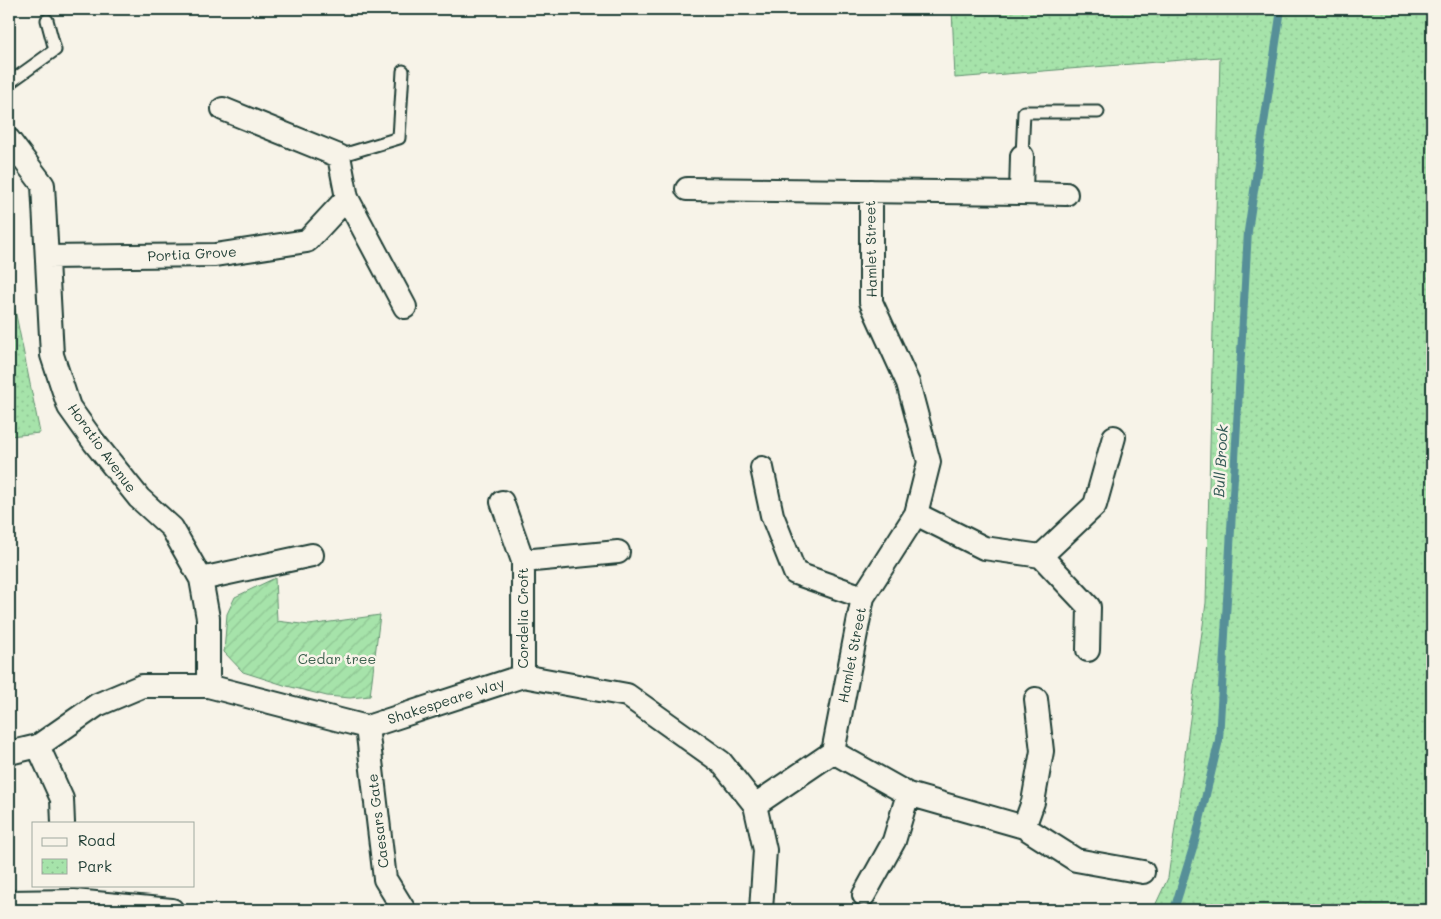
<svg xmlns="http://www.w3.org/2000/svg" width="1441" height="919" font-family="Mali,sans-serif">
	<style>
		.park { fill: url(#park-dots); stroke: #62906f }
		.garden { fill: url(#garden-furrows); stroke: #62906f }
		.lines { fill: none; stroke-linecap: round; stroke-linejoin: round }
		.stream { stroke: #568f98; stroke-width: 8 }
		.service-casing { stroke: #1f3d34; stroke-width: 15 }
		.minor-casing { stroke: #1f3d34; stroke-width: 26 }
		.service { stroke: #f7f3e8; stroke-width: 11 }
		.minor { stroke: #f7f3e8; stroke-width: 22 }
		.labels { text-anchor: middle; stroke-width: 5; stroke-linejoin: round; paint-order: stroke }
		.street-label { font-size: 14px; fill: #1f3d34; stroke: #f7f3e8 }
		.park-label { font-size: 14px; fill: #3a5e4c; stroke: #f7f3e8 }
		.water-label { font-size: 15px; font-style: italic; fill: #315855; stroke: #f7f3e8 }
	</style>
	<defs>
		<pattern id="park-dots" width="8" height="8" patternUnits="userSpaceOnUse" patternTransform="scale(1.25)"><rect width="8" height="8" fill="#a6e3aa"/><path d="M2 2h.1M6 6h.1" fill="none" stroke="#8ec493" stroke-width="1.8" stroke-linecap="round"/></pattern>
		<pattern id="garden-furrows" width="10" height="10" patternUnits="userSpaceOnUse" patternTransform="scale(1.25)"><rect width="10" height="10" fill="#a6e3aa"/><path d="M-1 1l2-2M0 10L10 0M9 11l2-2" fill="none" stroke="#8ec493"/></pattern>
	</defs>
	<rect width="100%" height="100%" fill="#f7f3e8"/>
	<filter id="ink" filterUnits="userSpaceOnUse"><feTurbulence type="fractalNoise" baseFrequency=".02" numOctaves="2"/><feDisplacementMap in="SourceGraphic" scale="10" xChannelSelector="R" yChannelSelector="G"/><feConvolveMatrix kernelMatrix="1 2 1 2 8 2 1 2 1" color-interpolation-filters="sRGB"/></filter>
	<g filter="url(#ink)">
		<path class="park" d="M952,9H1432V910H1153L1168,878L1206,603L1220,57L955,78Z
			M9,295H12L40,433L9,436Z"/>
		<path class="garden" d="M275,578L277,621L309,625L380,615L370,696L350,698L327,696L287,686L243,672L224,652L227,614L235,597Z"/>
		<g class="lines">
			<path class="stream" d="M1174,910L1195,841L1219,740L1248,231L1281,9"/>
			<defs>
				<path id="service" d="M9,83L55,50L47,20
					M339,156L399,138L403,71
					M1022,156L1024,112H1098"/>
				<path id="minor" d="M9,140L43,185L52,355L69,407L94,442L139,498L172,528L201,579L208,618V686
					M687,189L1021,193L1022,156
					M1021,193L1066,194
					M347,198L405,307
					M47,257L215,255L307,241L347,198L339,156L223,109
					M762,468L772,515L795,573L863,597
					M502,502L523,561V676
					M916,514L984,548L1041,556L1095,505L1114,437
					M1041,556L1089,607L1088,650
					M523,561L618,552
					M201,579L312,555
					M367,727L385,879L404,910
					M38,746L62,799L63,823
					M833,752L908,794L1024,827L1076,860L1143,872
					M9,753L38,746L97,705L142,686H208L367,727L523,676L627,695L721,762L755,805L765,850L761,910
					M755,805L833,752L863,597L916,514L929,462L908,383L871,302V191
					M1024,827L1033,802L1042,751L1036,699
					M864,895L894,841L908,794
					M9,902L74,901L172,910"/>
			</defs>
			<use href="#service" class="service-casing"/>
			<use href="#minor" class="minor-casing"/>
			<use href="#service" class="service"/>
			<use href="#minor" class="minor"/>
		</g>
	</g>
	<g class="labels">
		<g class="street-label">
			<text transform="translate(871 249) rotate(-91)" y="5">Hamlet Street</text>
			<text transform="translate(192 254) rotate(-3)" y="5">Portia Grove</text>
			<text transform="translate(102 448) rotate(54)" y="5">Horatio Avenue</text>
			<text transform="translate(523 618) rotate(-90)" y="5">Cordelia Croft</text>
			<text transform="translate(852 655) rotate(-79)" y="5">Hamlet Street</text>
			<text transform="translate(446 701) rotate(-18)" y="5">Shakespeare Way</text>
			<text transform="translate(378 821) rotate(-97)" y="5">Caesars Gate</text>
		</g>
		<g class="park-label">
			<text x="337" y="664">Cedar tree</text>
		</g>
		<g class="water-label">
			<text transform="translate(1221 461) rotate(-87)" y="5">Bull Brook</text>
		</g>
	</g>
	<rect width="1441" height="919" fill="none" stroke="#f7f3e8" stroke-width="30"/>
	<rect x="15" y="15" width="1411" height="889" fill="none" stroke="#1f3d34" stroke-width="2" filter="url(#ink)"/>
	<rect x="32" y="822" width="162" height="65" fill="#f7f3e8" stroke="#a1aaa0"/>
	<rect x="42" y="838" width="25" height="8" fill="#f7f3e8" stroke="#a1aaa0"/>
	<text x="78" y="846" font-size="15" fill="#1f3d34">Road</text>
	<rect x="42" y="859" width="25" height="15" fill="url(#park-dots)" stroke="#a1aaa0"/>
	<text x="78" y="872" font-size="15" fill="#1f3d34">Park</text>
</svg>
